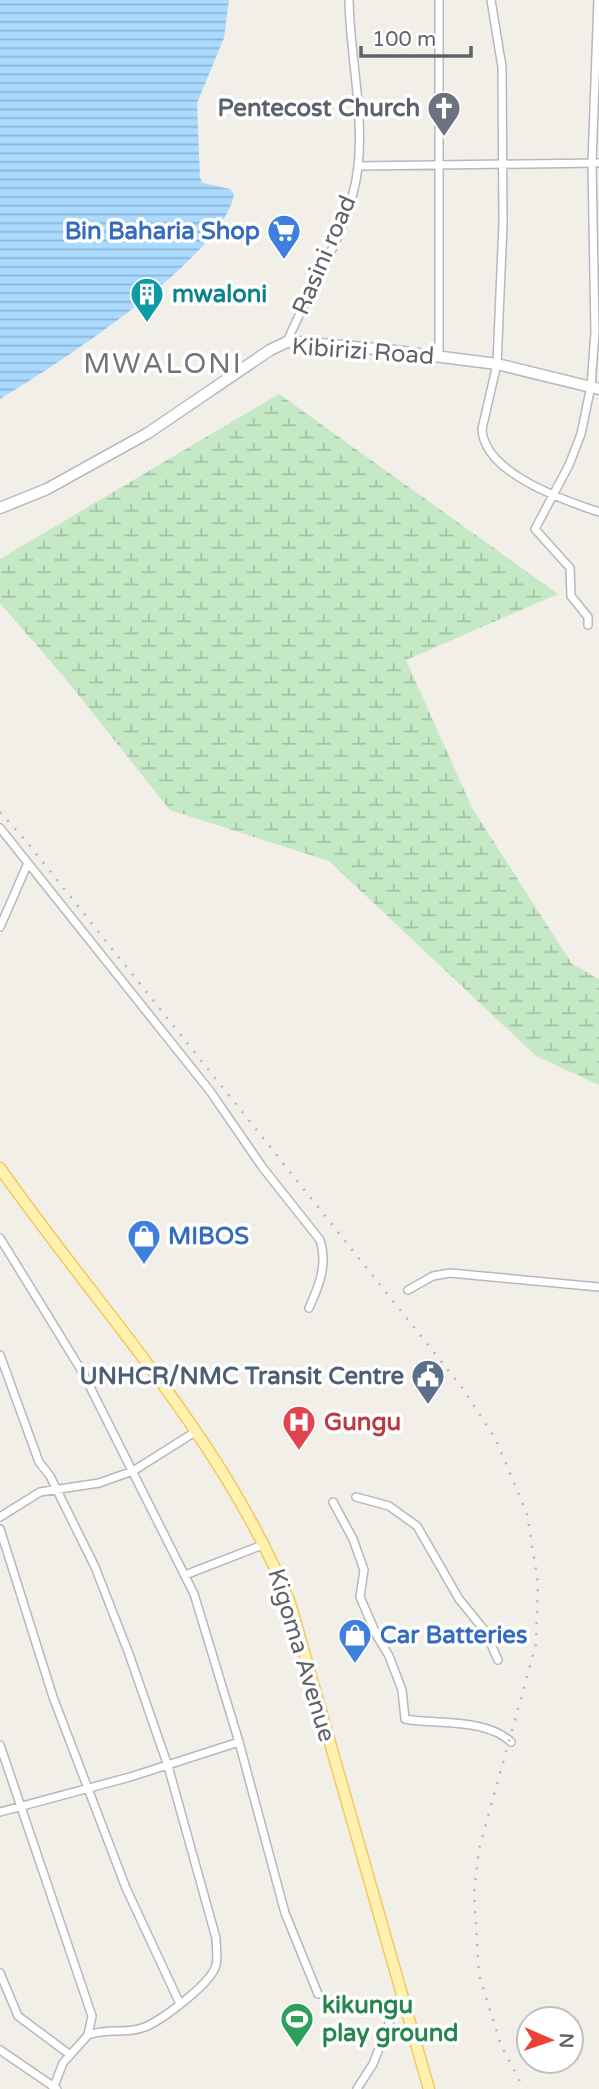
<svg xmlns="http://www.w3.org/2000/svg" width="599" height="2089" font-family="'Varela Round',sans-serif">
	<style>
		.wetland { fill: url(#wetland-marsh) }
		.water { fill: url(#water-rules) }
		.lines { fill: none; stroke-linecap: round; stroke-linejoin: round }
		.street-casing { stroke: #b5b8bc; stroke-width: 10 }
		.secondary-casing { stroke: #b6babf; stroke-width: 13 }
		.primary-casing { stroke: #f2c960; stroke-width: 13 }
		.street { stroke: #fff; stroke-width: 7 }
		.secondary { stroke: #fff; stroke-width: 10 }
		.primary { stroke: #fff2af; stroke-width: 10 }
		.rail { stroke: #b6b7b8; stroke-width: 2.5; stroke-dasharray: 2 9; stroke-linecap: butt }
		.labels { text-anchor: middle; stroke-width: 7; stroke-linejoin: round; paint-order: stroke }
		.worship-label { font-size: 24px; font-weight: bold; fill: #5b616d; stroke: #fff; text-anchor: end }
		.shop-label { font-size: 24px; font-weight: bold; fill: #366cbe; stroke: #fff; text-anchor: start }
		.street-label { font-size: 24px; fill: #5f6368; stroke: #fff }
		.culture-label { font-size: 24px; font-weight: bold; fill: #0d838f; stroke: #fff; text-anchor: start }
		.service-label { font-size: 24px; font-weight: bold; fill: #4e5e75; stroke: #fff; text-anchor: end }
		.health-label { font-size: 24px; font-weight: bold; fill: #be3a42; stroke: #fff; text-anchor: start }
		.leisure-label { font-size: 24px; font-weight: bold; fill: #27864d; stroke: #fff; text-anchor: start }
		.quarter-label { font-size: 28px; letter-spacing: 2px; fill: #70757a; stroke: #fff }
	</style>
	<defs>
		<pattern id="wetland-marsh" width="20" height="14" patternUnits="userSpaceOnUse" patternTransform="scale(1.75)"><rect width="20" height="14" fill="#c5e8c5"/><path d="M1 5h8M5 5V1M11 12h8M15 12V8" fill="none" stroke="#a3c0a4"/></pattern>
		<pattern id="water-rules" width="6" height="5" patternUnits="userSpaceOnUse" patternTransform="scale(1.75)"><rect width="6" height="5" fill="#aadaff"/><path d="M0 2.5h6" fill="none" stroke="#8eb4d2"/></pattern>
	</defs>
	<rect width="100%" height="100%" fill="#f1efe8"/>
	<path class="wetland" d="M279,394L558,594L406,660L472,808L572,964L599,979V1085L536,1056L329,861L170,810L64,677L0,603V559Z"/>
	<path class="water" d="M0,0H229L224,38L197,103L200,178L203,183L230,189L234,194C225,256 55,366 0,399Z"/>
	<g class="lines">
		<defs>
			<path id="street" d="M491,0L502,67L503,224L497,364L482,429C484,473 563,500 599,512
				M358,166L599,163
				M287,342C310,286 351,229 358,167C364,112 350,55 349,0
				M439,356V0
				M588,625V617L571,596L570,568L535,529L569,465L581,434L591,386L595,332L592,163L598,0
				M0,828L210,1091L263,1168L320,1240C328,1264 319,1286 309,1308
				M0,927L28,863
				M0,1238L83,1373L194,1594L239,1742L285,1913L318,1994
				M408,1290L433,1276L450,1273L599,1287
				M0,1355L39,1462L50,1476L95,1567L129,1654L168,1766L216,1938C216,1946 218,1957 216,1965C212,1983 159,2023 142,2028C124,2034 108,2028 88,2035
				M356,1497L389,1506L417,1526L459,1599L485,1631L498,1660
				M333,1502L353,1539L364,1570L360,1597L377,1636L389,1656L402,1690L405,1719C438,1725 486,1718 511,1742
				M0,1517L40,1492L99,1483L133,1471L195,1432
				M0,1529L53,1697L126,1888L180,2004
				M185,1575L265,1544
				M0,1745L92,2016L88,2035L63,2063L53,2089
				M0,1812L130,1777L239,1742
				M0,1973L18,2016L69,2054
				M0,2050L57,2089
				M357,2089L373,2064L401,1993"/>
			<path id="secondary" d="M0,508L47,489L148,433L270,350L287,342H299L387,350L497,364L599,389"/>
			<path id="primary" d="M0,1168C100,1311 224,1439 290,1603L429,2089"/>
		</defs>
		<use href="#street" class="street-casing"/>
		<use href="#secondary" class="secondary-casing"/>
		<use href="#primary" class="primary-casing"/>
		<use href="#street" class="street"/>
		<use href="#secondary" class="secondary"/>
		<use href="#primary" class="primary"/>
		<path class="rail" d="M0,812L26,841L464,1390L496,1440L527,1514L538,1583L536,1644L479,1849L474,1893L479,1975L501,2045L524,2089"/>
	</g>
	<defs>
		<symbol id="church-pin" viewBox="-11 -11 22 30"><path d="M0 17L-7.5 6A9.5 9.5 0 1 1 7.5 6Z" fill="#6b7280" stroke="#fff"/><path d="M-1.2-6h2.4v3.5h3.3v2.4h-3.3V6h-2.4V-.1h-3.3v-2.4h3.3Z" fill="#fff"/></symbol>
		<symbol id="supermarket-pin" viewBox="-11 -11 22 30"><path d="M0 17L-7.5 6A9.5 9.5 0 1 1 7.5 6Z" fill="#3f7fe0" stroke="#fff"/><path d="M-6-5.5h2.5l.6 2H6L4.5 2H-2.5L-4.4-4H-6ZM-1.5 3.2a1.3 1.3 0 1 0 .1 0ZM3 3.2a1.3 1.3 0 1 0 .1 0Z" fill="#fff"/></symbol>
		<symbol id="building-pin" viewBox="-11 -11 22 30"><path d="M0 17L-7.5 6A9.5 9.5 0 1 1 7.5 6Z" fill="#0f9aa8" stroke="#fff"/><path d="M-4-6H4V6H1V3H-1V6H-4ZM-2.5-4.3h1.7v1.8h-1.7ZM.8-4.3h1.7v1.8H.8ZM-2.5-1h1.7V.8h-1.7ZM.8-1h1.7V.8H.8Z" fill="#fff"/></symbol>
		<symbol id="shop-pin" viewBox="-11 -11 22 30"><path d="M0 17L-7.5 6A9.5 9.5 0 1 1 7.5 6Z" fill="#3f7fe0" stroke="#fff"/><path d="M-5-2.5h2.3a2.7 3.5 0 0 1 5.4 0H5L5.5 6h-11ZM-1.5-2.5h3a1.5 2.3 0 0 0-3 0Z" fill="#fff"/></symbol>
		<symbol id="civic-pin" viewBox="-11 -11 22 30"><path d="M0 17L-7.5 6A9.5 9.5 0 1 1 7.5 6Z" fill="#5c6f8a" stroke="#fff"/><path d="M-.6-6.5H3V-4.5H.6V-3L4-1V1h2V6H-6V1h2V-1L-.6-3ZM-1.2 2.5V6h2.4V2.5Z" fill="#fff"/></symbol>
		<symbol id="hospital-pin" viewBox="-11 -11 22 30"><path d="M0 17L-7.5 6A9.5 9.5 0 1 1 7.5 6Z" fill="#e0444e" stroke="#fff"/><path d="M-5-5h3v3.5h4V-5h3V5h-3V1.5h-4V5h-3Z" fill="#fff"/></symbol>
		<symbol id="stadium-pin" viewBox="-11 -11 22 30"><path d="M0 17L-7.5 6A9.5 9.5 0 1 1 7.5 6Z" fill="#2e9e5b" stroke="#fff"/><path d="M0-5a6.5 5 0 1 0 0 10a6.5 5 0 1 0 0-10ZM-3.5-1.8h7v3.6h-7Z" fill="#fff"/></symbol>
	</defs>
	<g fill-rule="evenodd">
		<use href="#church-pin" x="425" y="89" width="38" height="52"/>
		<use href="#supermarket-pin" x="265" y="212" width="38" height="52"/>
		<use href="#building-pin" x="128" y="275" width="38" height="52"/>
		<use href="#shop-pin" x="125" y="1217" width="38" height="52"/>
		<use href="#civic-pin" x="409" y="1357" width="38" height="52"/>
		<use href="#hospital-pin" x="280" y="1403" width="38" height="52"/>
		<use href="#shop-pin" x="336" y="1616" width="38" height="52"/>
		<use href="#stadium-pin" x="278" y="2000" width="38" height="52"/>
	</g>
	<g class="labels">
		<g class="worship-label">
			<text x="420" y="116">Pentecost Church</text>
		</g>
		<g class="shop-label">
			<text x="260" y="239" text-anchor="end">Bin Baharia Shop</text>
			<text x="168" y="1244">MIBOS</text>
			<text x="380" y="1643">Car Batteries</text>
		</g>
		<g class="street-label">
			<text transform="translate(324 255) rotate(-67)" y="8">Rasini road</text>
			<text transform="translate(363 351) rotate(4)" y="8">Kibirizi Road</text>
			<text transform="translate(302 1655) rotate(73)" y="8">Kigoma Avenue</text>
		</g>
		<g class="culture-label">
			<text x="172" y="302">mwaloni</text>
		</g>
		<g class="service-label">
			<text x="404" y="1384">UNHCR/NMC Transit Centre</text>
		</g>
		<g class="health-label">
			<text x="324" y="1430">Gungu</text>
		</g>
		<g class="leisure-label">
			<text x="322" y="2013">kikungu<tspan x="322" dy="28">play ground</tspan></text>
		</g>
		<g class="quarter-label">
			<text x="163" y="373">MWALONI</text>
		</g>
	</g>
	<g transform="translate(550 2040) rotate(92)"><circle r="33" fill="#ffffff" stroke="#bfc1c3" stroke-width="2"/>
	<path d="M0-5L12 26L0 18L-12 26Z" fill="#ea4335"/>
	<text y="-10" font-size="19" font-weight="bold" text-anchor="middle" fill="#5f6368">N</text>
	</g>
	<path d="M361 46v10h110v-10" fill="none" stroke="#5f6368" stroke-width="3.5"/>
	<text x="372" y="46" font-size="21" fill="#5f6368" stroke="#ffffff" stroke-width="5" paint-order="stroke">100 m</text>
</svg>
